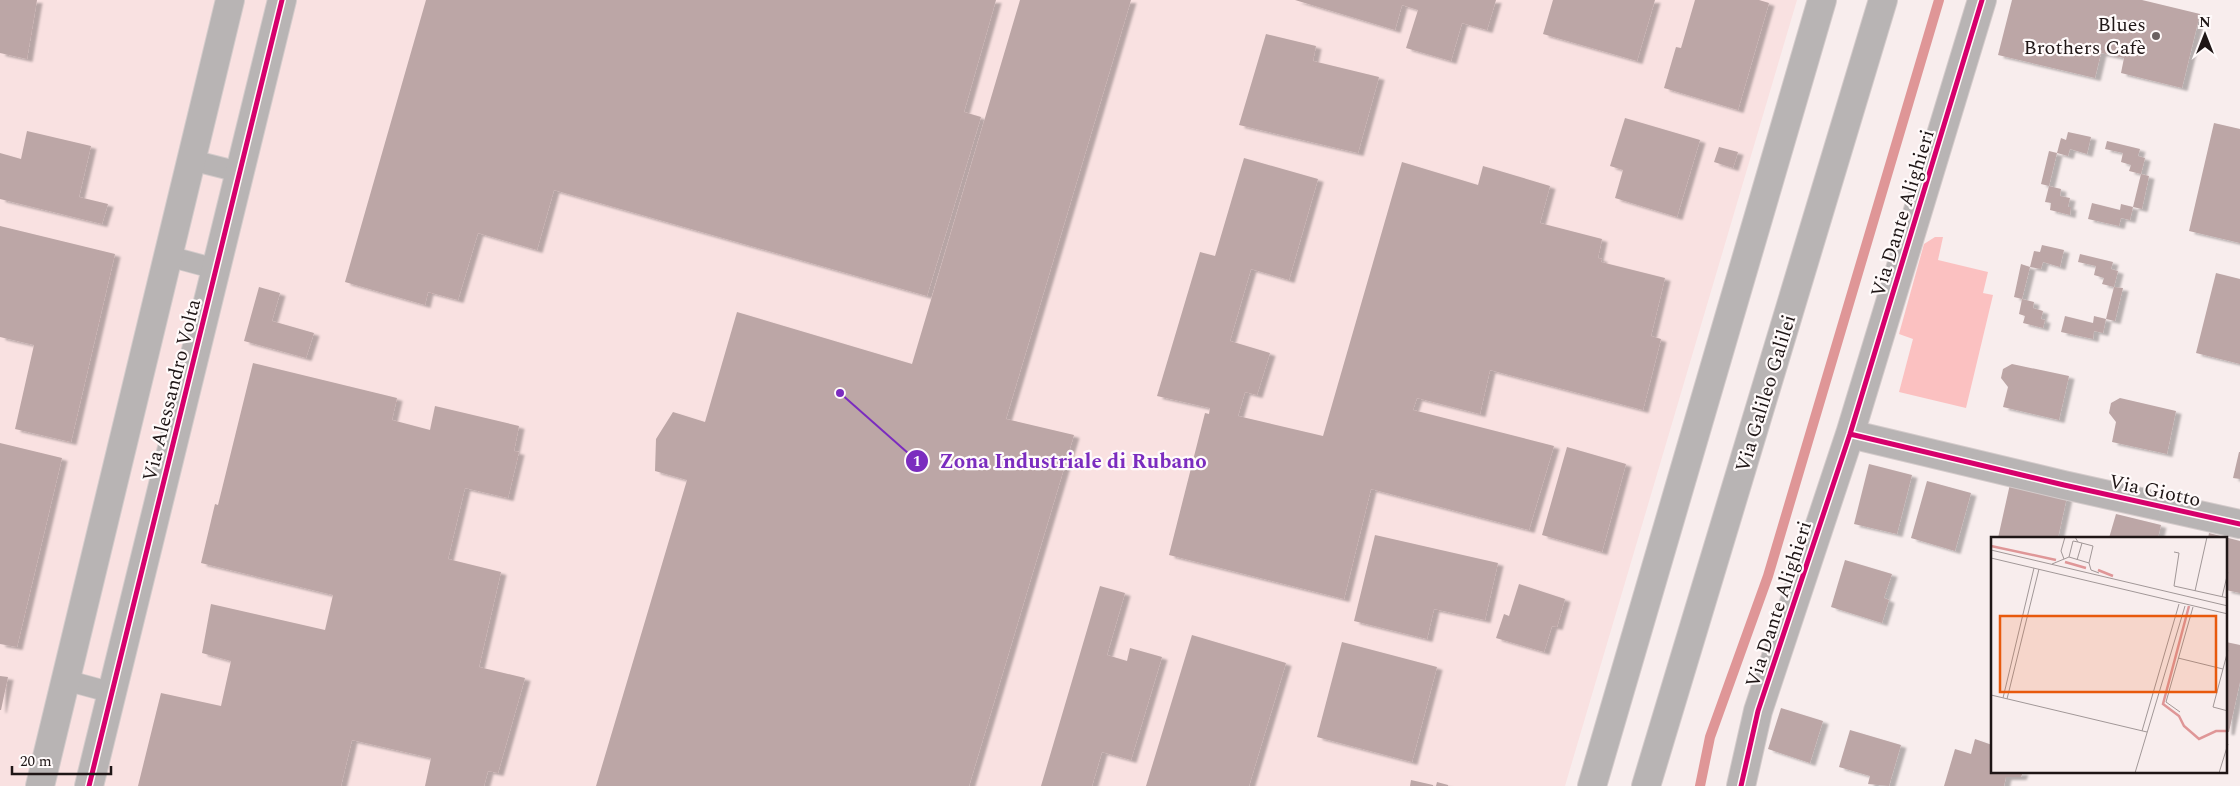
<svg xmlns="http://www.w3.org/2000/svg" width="2240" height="786" font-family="Spectral,serif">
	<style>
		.built { fill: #f9e1e1 }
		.green { fill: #fbc1c1 }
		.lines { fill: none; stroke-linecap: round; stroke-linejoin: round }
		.stream { stroke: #df9697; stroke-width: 10 }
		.building { fill: #bca6a6; filter: url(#shadow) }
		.service-casing { stroke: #d4cbcb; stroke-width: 22 }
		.minor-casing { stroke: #d4cbcb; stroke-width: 30 }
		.service { stroke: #b8b4b4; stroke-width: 20 }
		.minor { stroke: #b8b4b4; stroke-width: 28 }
		.cycleway-casing { stroke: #fffafa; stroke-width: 8 }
		.cycleway { stroke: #d6006c; stroke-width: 5 }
		.poi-dot { fill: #6b6161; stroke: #fffafa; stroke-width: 2 }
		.labels { text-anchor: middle; stroke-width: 4.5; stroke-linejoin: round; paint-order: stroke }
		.poi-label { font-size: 20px; fill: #1f1616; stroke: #fffafa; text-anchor: end }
		.street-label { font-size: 20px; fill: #1f1616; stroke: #fffafa }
		.inset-river { fill: none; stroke: #df9697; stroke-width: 2.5 }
		.inset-road { fill: none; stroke: #a19797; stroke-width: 1 }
		.view { fill: #e8590c; fill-opacity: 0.15; stroke: #e8590c; stroke-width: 2.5 }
		.inset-edge { fill: none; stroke: #1f1616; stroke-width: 2.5 }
		.leader { fill: none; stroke: #7b2cbf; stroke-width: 2 }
		.callout-dot { fill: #7b2cbf; stroke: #fffafa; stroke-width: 2 }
		.mark-label { font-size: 15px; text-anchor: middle; font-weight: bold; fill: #fff }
		.callout-label { font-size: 21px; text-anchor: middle; font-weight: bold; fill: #7b2cbf; stroke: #fffafa; stroke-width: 4.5; stroke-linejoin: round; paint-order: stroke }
	</style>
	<defs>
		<filter id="shadow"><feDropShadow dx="5.5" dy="3" stdDeviation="1" flood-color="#0004"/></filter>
	</defs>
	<rect width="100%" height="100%" fill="#f8eded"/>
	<path class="built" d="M0,0H1797L1565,786H0Z"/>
	<path class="green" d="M1935,237H1943L1938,260L1988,272L1983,293L1993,295L1966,408L1899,392L1913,339L1899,334L1924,244Z"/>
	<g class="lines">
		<path class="stream" d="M1700,786L1710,737L1768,576L1939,0"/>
	</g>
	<path class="building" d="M0,0H37L27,59L0,53Z
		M426,0H996L964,112L981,117L927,296L554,190L537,250L478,233L458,300L428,292L425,305L345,282Z
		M1020,0H1131L1006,419L1074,435L969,786H596L687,480L655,471L656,439L673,412L705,422L737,312L912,364Z
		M1295,0H1496L1487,30L1462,23L1451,61L1406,48L1418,10L1402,5L1395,30Z
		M1553,0H1655L1637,61L1543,34Z
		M1695,0H1759L1769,3L1738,110L1664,88L1676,47L1681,48Z
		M2012,0H2142L2200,14L2182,88L2121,73L2124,58L2101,53L2095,78L1998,55Z
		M1266,34L1316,46L1313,61L1379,77L1358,153L1239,125Z
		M1625,118L1700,140L1677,217L1615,198L1623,170L1610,166Z
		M2214,123L2240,129V243L2189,231Z
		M27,131L91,146L79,197L108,204L102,224L0,199V153L21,159Z
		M2068,132L2091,137L2087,154L2070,149L2068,156L2057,153L2061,138L2066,140Z
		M2107,141L2140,149L2138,156L2145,158L2141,174L2129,171L2131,165L2121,162L2123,153L2105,149Z
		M1719,147L1738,152L1733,168L1714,162Z
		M2049,151L2057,153L2049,186L2041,184Z
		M1244,158L1318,179L1289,280L1251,269L1230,341L1270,353L1257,395L1245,392L1238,416L1323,436L1402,162L1478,185L1483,166L1550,186L1540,223L1602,239L1598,258L1602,259L1601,262L1665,278L1651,336L1661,339L1643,410L1490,370L1480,414L1417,398L1413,410L1554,446L1529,530L1371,489L1344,599L1169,555L1205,413L1209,414L1210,408L1157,396L1200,252L1215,256Z
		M2141,174L2149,176L2142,209L2133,207Z
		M2049,186L2061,189L2060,196L2070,198L2068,207H2071L2070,215L2050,210L2051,203L2045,202Z
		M2092,203L2120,210L2121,204L2133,207L2130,220L2121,218L2119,226L2088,219Z
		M0,226L115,254L71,442L15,429L34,345L0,337Z
		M2042,245L2064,250L2060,267L2043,262L2041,269L2030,267L2034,251L2040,252Z
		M2080,254L2113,262L2111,269L2118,271L2114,287L2123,288L2115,321L2106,319L2114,287L2102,284L2104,278L2094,275L2096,266L2078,262Z
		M2021,264L2030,267L2022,299L2014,297Z
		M2216,273L2240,279V364L2196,353Z
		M259,287L280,293L272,321L314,333L306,358L244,341Z
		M2022,299L2034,302L2033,308L2043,311L2041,319L2045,320L2043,328L2023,323L2025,316L2019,314Z
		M2065,316L2093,323L2094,316L2106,319L2103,333L2094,331L2093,339L2061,332Z
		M253,363L397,398L392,420L430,430L435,406L519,426L514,451L519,452L508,498L465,488L448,559L501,572L479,667L525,678L498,773L488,771L484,786H425L431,758L352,740L341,786H138L161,693L221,706L231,661L202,653L211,604L325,630L333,595L201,563L215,504L218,505Z
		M2012,364L2069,376L2059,420L2003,407L2008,387L2001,378L2003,369Z
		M2120,398L2176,411L2167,454L2112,442L2116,422L2109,413L2111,403Z
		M0,443L62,458L17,647L0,644Z
		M1567,447L1626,464L1602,552L1542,535Z
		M2239,452H2240V479L2233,478Z
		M1869,464L1912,475L1897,534L1854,524Z
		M1927,481L1971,493L1955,551L1911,538Z
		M2010,484L2067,497L2058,538H1998Z
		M2116,514L2161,525L2158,538H2109Z
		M2209,533L2240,541V593L2226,590V538H2208Z
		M1375,535L1498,563L1485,620L1434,609L1427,639L1354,621Z
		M1845,560L1892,574L1884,598L1889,600L1882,623L1831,607Z
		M1519,584L1565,599L1557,627L1552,626L1544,652L1496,638L1504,614L1509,616Z
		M1100,586L1125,593L1107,655L1127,661L1130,648L1162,657L1131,760L1102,752L1092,786H1041Z
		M1192,635L1286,663L1249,786H1146Z
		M1342,642L1437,667L1412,762L1317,737Z
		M2226,642L2240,645V682L2229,732H2226Z
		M0,676L8,677L1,710H0Z
		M1781,708L1823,721L1810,763L1768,749Z
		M1850,730L1901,745L1889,786L1868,784L1870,776L1839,767Z
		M1975,739L1992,745V772H2023L2021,777H2006L2004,786H1944L1955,749L1971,754Z
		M1411,780L1433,785V786H1410Z
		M1437,782L1448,785V786H1436Z"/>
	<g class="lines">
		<defs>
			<path id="service" d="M191,160L239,172
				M168,256L216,269
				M65,680L113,693"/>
			<path id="minor" d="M1850,434L2064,485L2240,524
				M40,786L230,0
				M89,786L282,0
				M1592,786L1822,0
				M1646,786L1883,0
				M1741,786L1758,711L1850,434L1982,0"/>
		</defs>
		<use href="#service" class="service-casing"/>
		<use href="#minor" class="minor-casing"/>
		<use href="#service" class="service"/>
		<use href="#minor" class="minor"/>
		<defs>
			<path id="cycleway" d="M1850,434L2064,485L2240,524
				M89,786L282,0
				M1741,786L1758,711L1850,434L1982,0"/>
		</defs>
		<use href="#cycleway" class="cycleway-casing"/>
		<use href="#cycleway" class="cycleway"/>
	</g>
	<circle class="poi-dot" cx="2156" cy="36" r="5"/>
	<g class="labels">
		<g class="poi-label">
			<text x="2146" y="31">Blues<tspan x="2146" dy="23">Brothers Cafè</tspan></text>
		</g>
		<g class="street-label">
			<text transform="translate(1902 213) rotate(-73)" y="7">Via Dante Alighieri</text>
			<text transform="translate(171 390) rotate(-76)" y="7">Via Alessandro Volta</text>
			<text transform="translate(1765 393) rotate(-73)" y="7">Via Galileo Galilei</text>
			<text transform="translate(2155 490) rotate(12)" y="7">Via Giotto</text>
			<text transform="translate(1778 604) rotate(-72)" y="7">Via Dante Alighieri</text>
		</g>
	</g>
	<g transform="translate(1991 537)">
		<rect width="236" height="236" fill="#f8eded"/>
		<path class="inset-river" d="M0,9L65,23M74,25L95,31M107,33L122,39M198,69L172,167L188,179L193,189L208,202L225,194H237"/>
		<path class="inset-road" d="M84,0L87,5L102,9L98,26M0,13L237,69M183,15L188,16L183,49L237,61M78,20L82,4L87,5M0,21L237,77M73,22L70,14L74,0M86,23L91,6M61,27L78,20L98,26L100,33L108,36M204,54L216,0M231,60L237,35M237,113L222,170L237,174M187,121L232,132M0,158L156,195M12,161L43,31M16,162L48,32M189,175L175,165L202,70M151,194L188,67M144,236L194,69M228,236L237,207"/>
		<path class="view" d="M9,79H225V155H9Z"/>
		<rect width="236" height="236" class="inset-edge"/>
	</g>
	<path class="leader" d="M840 393L917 461"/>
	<g class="callout-dot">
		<circle cx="840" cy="393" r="5"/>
		<circle cx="917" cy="461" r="12"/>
	</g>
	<g class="mark-label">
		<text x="917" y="466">1</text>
	</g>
	<g class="callout-label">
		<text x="1073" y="468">Zona Industriale di Rubano</text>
	</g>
	<g transform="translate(2205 35)" stroke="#fffafa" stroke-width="4" paint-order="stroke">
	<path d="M0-4L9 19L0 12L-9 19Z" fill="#1f1616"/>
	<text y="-8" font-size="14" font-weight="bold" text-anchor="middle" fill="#1f1616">N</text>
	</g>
	<path d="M12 766v8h99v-8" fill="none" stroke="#1f1616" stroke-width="2.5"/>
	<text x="20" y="766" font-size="15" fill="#1f1616" stroke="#fffafa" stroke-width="4" paint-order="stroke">20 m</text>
</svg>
